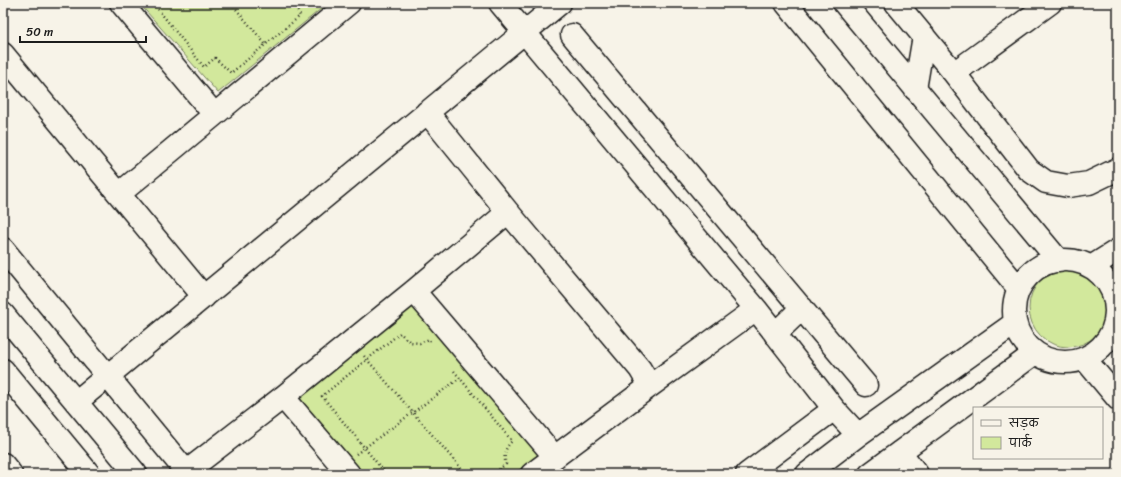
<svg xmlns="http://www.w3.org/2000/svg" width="1121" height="477" font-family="Sriracha,'Playpen Sans Deva',sans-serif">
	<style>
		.green { fill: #d2e89c; stroke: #77825c }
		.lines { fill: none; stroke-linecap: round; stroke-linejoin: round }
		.minor-casing { stroke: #1c1c1c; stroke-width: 25 }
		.path { stroke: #1c1c1c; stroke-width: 2.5; stroke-dasharray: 1 3; stroke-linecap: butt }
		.minor { stroke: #f7f3e8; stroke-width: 22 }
	</style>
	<rect width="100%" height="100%" fill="#f7f3e8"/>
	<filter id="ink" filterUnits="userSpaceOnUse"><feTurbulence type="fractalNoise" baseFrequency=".025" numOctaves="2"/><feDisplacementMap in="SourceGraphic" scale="8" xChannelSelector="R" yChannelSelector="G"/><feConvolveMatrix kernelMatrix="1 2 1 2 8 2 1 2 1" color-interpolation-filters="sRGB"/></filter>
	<g filter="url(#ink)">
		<path class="green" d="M139,3H327V4L218,93Z
			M1029 308a39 39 0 1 1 78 0a39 39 0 1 1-78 0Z
			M412,306L540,453L514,474H364L299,397Z"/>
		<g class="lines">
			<defs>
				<path id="minor" d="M121,3L214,114
					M500,3L756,309L834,409L858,435
					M786,3L1019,289
					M844,3L1059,261
					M896,3L954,73L1029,170L1046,182L1068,186L1089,183L1118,169
					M572,35L866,385
					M3,54L204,297
					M954,73L1050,3
					M915,89L924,36
					M427,112L508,212L640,369L650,386
					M119,194L349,3
					M3,249L188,474
					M1014 311a51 51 0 1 1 102 0a51 51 0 1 1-102 0Z
					M1091,267L1118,250
					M414,291L555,457
					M3,314L136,474
					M775,334L802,308
					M1084,358L1118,399
					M3,370L89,474
					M283,397L349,474
					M76,402L560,3
					M900,452L917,474
					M3,464L11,474
					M186,472L283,397L414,291L508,212
					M532,474L650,386L756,309
					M747,474L834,409
					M807,474L858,435L1015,323
					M870,474L1035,353"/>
			</defs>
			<use href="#minor" class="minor-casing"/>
			<path class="path" d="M153,3L204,67L215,58L231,73L300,16L294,3
				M231,3L266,45
				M364,356L466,474
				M454,371L512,441C505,448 503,455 506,464L493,474
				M356,454L460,378
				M386,474L322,396L400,333L410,342L420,343L429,339L430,341"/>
			<use href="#minor" class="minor"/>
		</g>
	</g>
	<rect width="1121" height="477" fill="none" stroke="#f7f3e8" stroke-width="16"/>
	<rect x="8" y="8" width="1105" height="461" fill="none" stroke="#1c1c1c" stroke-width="1.5" filter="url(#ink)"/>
	<rect x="973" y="407" width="130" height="52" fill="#f7f3e8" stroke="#9f9d96"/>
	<rect x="981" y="420" width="20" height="6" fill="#f7f3e8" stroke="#9f9d96"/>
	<text x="1009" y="427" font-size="12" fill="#1c1c1c">सड़क</text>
	<rect x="981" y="437" width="20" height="12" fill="#d2e89c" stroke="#9f9d96"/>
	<text x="1009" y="447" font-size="12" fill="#1c1c1c">पार्क</text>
	<path d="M20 36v6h126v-6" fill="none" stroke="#1c1c1c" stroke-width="2"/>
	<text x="26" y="36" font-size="12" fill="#1c1c1c" stroke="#f7f3e8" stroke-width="3" paint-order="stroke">50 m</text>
</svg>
